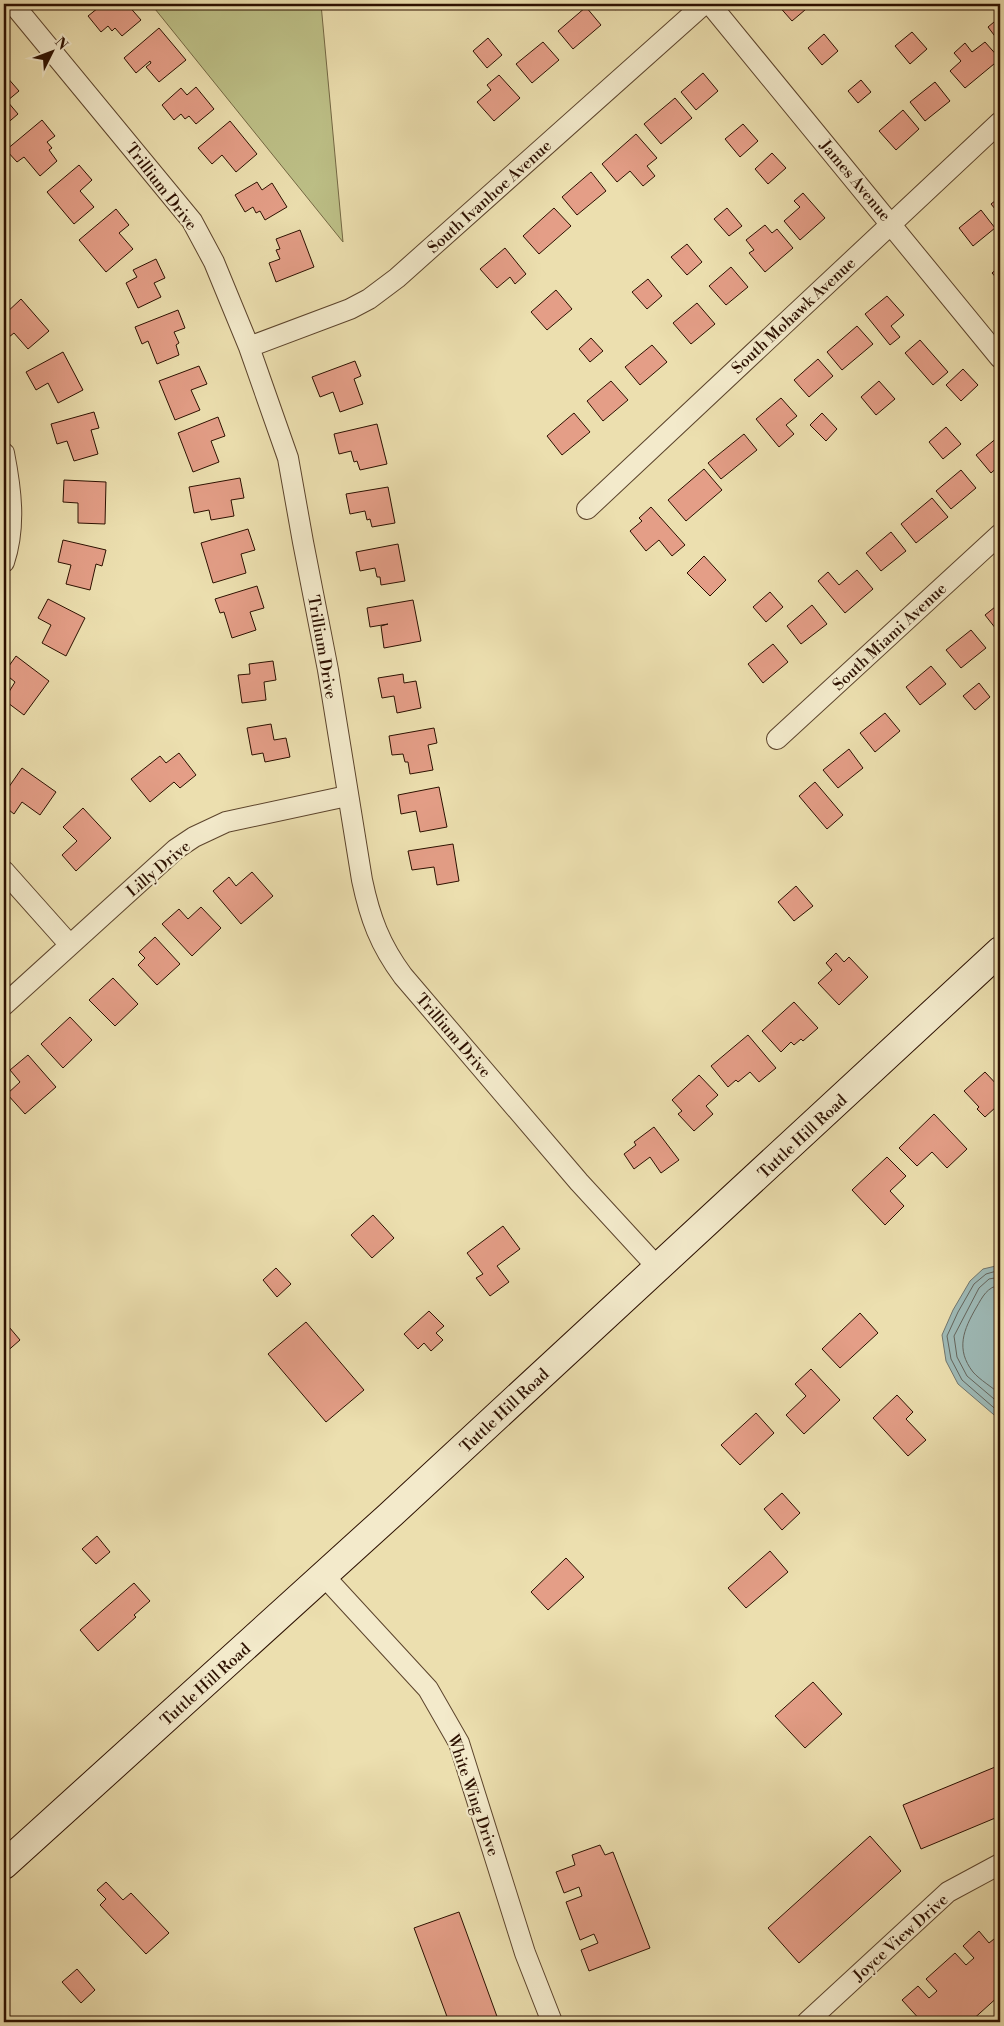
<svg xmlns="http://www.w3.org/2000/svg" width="1004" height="2026" font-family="'Libre Bodoni',serif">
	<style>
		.green { fill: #bdc087; stroke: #746844 }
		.water { fill: #9ebab7; stroke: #70766e }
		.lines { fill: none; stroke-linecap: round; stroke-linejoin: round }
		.shore { stroke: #65655c; stroke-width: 1 }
		.building { fill: #e49e87; stroke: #2c1000 }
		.minor-casing { stroke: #5c442c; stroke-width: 22 }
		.secondary-casing { stroke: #2c1000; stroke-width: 30 }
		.minor { stroke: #f3eacb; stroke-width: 20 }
		.secondary { stroke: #f3eacb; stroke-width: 28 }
		.labels { text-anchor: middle; stroke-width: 4.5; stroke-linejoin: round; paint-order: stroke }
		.street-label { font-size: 16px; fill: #2c1000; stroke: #f3eacb }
	</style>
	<rect width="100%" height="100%" fill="#ecdfaf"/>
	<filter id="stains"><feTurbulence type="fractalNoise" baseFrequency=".004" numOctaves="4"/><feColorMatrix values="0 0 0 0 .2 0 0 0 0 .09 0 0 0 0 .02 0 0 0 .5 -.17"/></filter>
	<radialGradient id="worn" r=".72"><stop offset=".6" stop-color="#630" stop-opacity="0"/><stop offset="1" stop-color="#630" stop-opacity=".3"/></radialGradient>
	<path class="green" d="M151,4H321L343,242Z"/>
	<path class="water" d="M1000,1265V1420L958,1384L946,1361L942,1335L953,1310L970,1281L983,1269Z"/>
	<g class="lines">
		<path class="shore" d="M1000,1270L986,1274L974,1284L958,1312L947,1336L951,1359L962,1380L1000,1413
			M1000,1277L989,1279L979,1288L954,1336L957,1357L967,1376L1000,1404
			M1000,1285C987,1287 983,1296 976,1308C964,1329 955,1349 973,1372C980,1380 992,1387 1000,1394"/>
	</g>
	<path class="building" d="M103,4H111L113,7L117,4H127L141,20L122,36L115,28L112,31L108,26L101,32L88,16Z
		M609,4H622L615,10Z
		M777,4H812L792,21Z
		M586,7L601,25L573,49L558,31Z
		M1000,17V43L988,27Z
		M159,28L186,60L159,82L146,67L151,63L150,61L136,73L124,58Z
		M912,32L927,49L910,64L895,46Z
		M824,34L838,51L822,65L808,48Z
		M488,38L502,55L487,68L473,51Z
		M543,42L559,60L532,83L516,64Z
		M985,42L1000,59L965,88L950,71L961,61L954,53L965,43L972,52Z
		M703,73L718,91L696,110L681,92Z
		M499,75L520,98L494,121L477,102L491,90L487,85Z
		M6,76L19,91L7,101L18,114L4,126V78Z
		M861,80L871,92L858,103L848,91Z
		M935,82L950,101L925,121L910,102Z
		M196,87L214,109L196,124L189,116L185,119L181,114L174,120L162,105L181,88L187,95Z
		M675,98L692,118L661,144L644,124Z
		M903,110L919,129L896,150L879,131Z
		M42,120L55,136L47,142L52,148L49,150L57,161L40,176L24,157L17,162L6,150Z
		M230,121L257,154L236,172L222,155L212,164L198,148Z
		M743,124L758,141L740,157L725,139Z
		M636,134L657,158L647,166L655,176L643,186L630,171L617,182L602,164Z
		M772,153L786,168L768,184L755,169Z
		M79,165L92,180L80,191L94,207L74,224L47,192Z
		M591,172L606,191L577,215L562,197Z
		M257,182L262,190L272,183L287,207L265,220L260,211L256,213L253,207L245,212L235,195Z
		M803,193L825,218L800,240L784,221L800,207L794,201Z
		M1000,197V215L991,204Z
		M554,208L571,226L539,254L523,236Z
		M727,208L742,226L729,236L714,219Z
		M116,209L129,225L119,233L133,249L106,272L79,240Z
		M981,210L995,228L973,246L959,228Z
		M765,225L772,233L777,229L793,248L765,272L749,253L754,250L746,240Z
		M300,230L314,267L276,282L269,263L280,259L276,250L280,249L276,239Z
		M687,244L702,262L687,275L671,257Z
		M505,248L526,274L515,284L510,277L497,288L480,269Z
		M156,259L165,278L154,283L161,297L138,308L126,283L137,277L133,270Z
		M1000,266V282L992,273Z
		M731,267L748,287L726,305L709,286Z
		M648,279L662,296L647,309L632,292Z
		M556,290L572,309L547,330L531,312Z
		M887,296L904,315L891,326L900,337L890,345L865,314Z
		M21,299L49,331L28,349L14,333L4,341V315Z
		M697,303L715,324L691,344L673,323Z
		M178,310L185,328L174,332L179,343L176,345L179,355L157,364L148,341L142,344L135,327Z
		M857,326L873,344L842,370L827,352Z
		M591,338L603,351L590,362L579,349Z
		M920,340L948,372L933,385L905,353Z
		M652,345L667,362L640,385L625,367Z
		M63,352L83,390L58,403L48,383L36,390L26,372Z
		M818,359L833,376L809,397L794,380Z
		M355,361L361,376L354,379L363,404L340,412L333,392L320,397L312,377Z
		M199,366L207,384L191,390L200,410L175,420L159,381Z
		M963,369L978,385L961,401L946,385Z
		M611,381L628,400L603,421L587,401Z
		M879,381L895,399L876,415L861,397Z
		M781,398L797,416L786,425L794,434L779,447L756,419Z
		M94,412L99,428L91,430L98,454L74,461L67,441L57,444L51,424Z
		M574,413L590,432L562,455L547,436Z
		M822,413L837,429L826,441L810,425Z
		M218,417L225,436L211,441L219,462L193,472L178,433Z
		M377,424L387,464L360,470L357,461L354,462L351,451L339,454L334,434Z
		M946,427L961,444L943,459L929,442Z
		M744,434L757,450L721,479L708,463Z
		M998,437L1000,440V465L991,473L976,455Z
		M704,469L722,490L686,521L668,500Z
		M961,470L976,488L951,509L936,491Z
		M240,478L244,498L231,500L234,516L211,520L209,510L194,513L189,487Z
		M64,480L106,482L105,524L78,523V503L63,502Z
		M388,487L395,523L372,527L370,519L367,520L365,511L350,514L346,494Z
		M932,498L948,517L916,543L901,524Z
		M651,507L685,545L672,556L659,540L646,551L630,531L642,521L639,518Z
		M248,529L255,550L241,554L246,573L213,583L201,543Z
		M891,532L906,551L881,571L866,553Z
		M63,540L106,550L102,566L96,564L90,590L66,584L71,565L58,562Z
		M398,544L405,581L381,585L380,577H377L375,568L360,571L356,552Z
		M704,556L726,580L710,596L687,573Z
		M857,570L873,589L845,613L818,581L828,572L839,585Z
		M257,586L264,608L250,612L256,630L232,638L224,612L220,613L215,599Z
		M770,592L783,607L766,622L753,607Z
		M48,599L85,618L66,656L42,643L51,625L38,618Z
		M413,600L421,641L384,648L381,626L388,624L370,627L367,608Z
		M1000,603V634L985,615Z
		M812,605L827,624L801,644L787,626Z
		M971,630L986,648L961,668L946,650Z
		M773,644L788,662L763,683L748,664Z
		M16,656L49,681L24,715L4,700L15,682L4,673Z
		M273,661L276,680L264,682L266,700L242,703L238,675L250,674L249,664Z
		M931,666L946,684L920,705L906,687Z
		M403,674L404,683L416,681L421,708L397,713L394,696L382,698L378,678Z
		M979,683L990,697L975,710L963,696Z
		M885,713L900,731L875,752L860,733Z
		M271,724L274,740L286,738L290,757L265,762L263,753L252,755L247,728Z
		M434,728L437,743L428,745L433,770L410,774L408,762H405L403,754L392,755L389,736Z
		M849,749L863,768L838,788L823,770Z
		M179,753L196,775L180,788L174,782L150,802L131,779L160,756L166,763Z
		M22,768L56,792L40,815L22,802L14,814L4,806V794Z
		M815,782L843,815L827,829L799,796Z
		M439,787L447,827L420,832L416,811L401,814L398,795Z
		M83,808L111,838L76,871L62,855L77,841L63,827Z
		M453,844L459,881L437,885L434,867L412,870L408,851Z
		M252,872L273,896L241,924L213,891L229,877L236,886Z
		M796,886L813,906L794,921L778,902Z
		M201,907L221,928L192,956L162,924L179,909L188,919Z
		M155,937L180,964L157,985L138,965L145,958L139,952Z
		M836,953L844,962L849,957L868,977L839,1005L818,983L832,970L826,963Z
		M113,978L138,1004L115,1026L89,1000Z
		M794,1002L818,1028L803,1041L801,1039L794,1045L791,1042L781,1052L762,1031Z
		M70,1017L92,1040L63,1068L41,1044Z
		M748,1035L776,1068L759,1082L750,1072L738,1082L736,1080L728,1087L711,1066Z
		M28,1055L56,1087L25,1114L7,1094L20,1082L10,1070Z
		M985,1072L1000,1088V1111L996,1107L985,1117L977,1109L979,1107L964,1091Z
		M699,1075L718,1095L706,1106L713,1114L694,1131L678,1114L682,1111L672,1100Z
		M934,1114L967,1149L947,1168L932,1152L917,1166L899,1148Z
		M654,1127L679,1160L661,1173L650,1157L634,1169L624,1154L636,1145L634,1142Z
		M887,1157L906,1176L890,1191L904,1206L885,1225L852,1190Z
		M373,1215L394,1238L372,1258L351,1235Z
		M503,1226L520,1249L497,1266L509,1282L490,1296L476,1278L483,1274L467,1253Z
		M276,1268L291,1284L277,1297L263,1280Z
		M429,1311L444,1326L436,1333L443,1340L431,1351L424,1343L418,1349L404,1334Z
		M860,1313L878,1333L840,1368L822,1349Z
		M4,1321L20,1340L4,1354Z
		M306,1322L364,1390L326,1422L268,1354Z
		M811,1369L840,1400L804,1434L786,1415L806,1396L795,1384Z
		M897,1395L913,1412L906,1419L926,1440L908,1456L873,1418Z
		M756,1413L774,1433L740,1465L721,1445Z
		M4,1446L9,1452L4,1456Z
		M782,1493L800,1513L782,1530L764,1509Z
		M97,1536L110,1552L96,1564L82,1549Z
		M770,1551L788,1572L746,1608L728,1588Z
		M566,1558L584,1577L548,1610L531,1592Z
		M134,1583L150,1601L134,1615L136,1617L98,1651L80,1630Z
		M813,1682L842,1714L805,1748L775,1716Z
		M1000,1765V1816L921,1849L903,1805Z
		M870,1836L901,1871L799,1963L768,1928Z
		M600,1845L605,1855L613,1852L650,1948L589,1971L581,1950L598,1943L594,1934L580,1940L566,1902L582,1896L579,1887L564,1893L556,1872L575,1865L572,1855Z
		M106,1882L123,1900L131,1893L169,1933L146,1954L100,1905L106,1899L97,1890Z
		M459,1912L499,2022H449L414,1928Z
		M979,1931L989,1943L999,1935L1000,1937V1995L970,2022H922L902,2000L918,1986L929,1998L937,1991L926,1979L955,1953L966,1965L974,1958L963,1946Z
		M77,1969L95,1990L81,2003L62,1982Z"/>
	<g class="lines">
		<defs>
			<path id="minor" d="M13,4L192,221L214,262L249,347L288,458L303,542L328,670L362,880C370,918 380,945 403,976L579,1182L659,1269
				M710,4L1000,358
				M249,347L350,309L369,299L397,278L704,4
				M4,453C11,489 16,526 4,562
				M587,509L1000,122
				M777,739L1000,534
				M4,871L70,945
				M4,1005L176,849L194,837L226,822L347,796
				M324,1576L428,1689L459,1743L525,1953L552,2022
				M807,2022L948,1892L1000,1864"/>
			<path id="secondary" d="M4,1865L388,1517L1000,951"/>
		</defs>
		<use href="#minor" class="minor-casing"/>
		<use href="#secondary" class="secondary-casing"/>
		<use href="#minor" class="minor"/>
		<use href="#secondary" class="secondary"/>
	</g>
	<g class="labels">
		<g class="street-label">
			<text transform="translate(856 180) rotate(50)" y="6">James Avenue</text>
			<text transform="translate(162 186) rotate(52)" y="6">Trillium Drive</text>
			<text transform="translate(489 196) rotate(-42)" y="6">South Ivanhoe Avenue</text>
			<text transform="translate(793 315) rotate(-43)" y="6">South Mohawk Avenue</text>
			<text transform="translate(889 636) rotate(-43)" y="6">South Miami Avenue</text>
			<text transform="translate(323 647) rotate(80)" y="6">Trillium Drive</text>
			<text transform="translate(158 868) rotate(-40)" y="6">Lilly Drive</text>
			<text transform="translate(454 1035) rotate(49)" y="6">Trillium Drive</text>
			<text transform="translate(802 1136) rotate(-43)" y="6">Tuttle Hill Road</text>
			<text transform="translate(504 1410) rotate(-43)" y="6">Tuttle Hill Road</text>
			<text transform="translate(205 1684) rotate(-42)" y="6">Tuttle Hill Road</text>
			<text transform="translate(474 1795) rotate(71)" y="6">White Wing Drive</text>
			<text transform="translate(900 1937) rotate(-42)" y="6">Joyce View Drive</text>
		</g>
	</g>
	<rect width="1004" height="2026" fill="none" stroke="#ecdfaf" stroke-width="20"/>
	<rect x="5" y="5" width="994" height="2016" fill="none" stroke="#2c1000" stroke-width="2.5"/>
	<rect x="10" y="10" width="984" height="2006" fill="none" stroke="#2c1000"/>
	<g transform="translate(52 52) rotate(48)" stroke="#f3eacb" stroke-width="4" paint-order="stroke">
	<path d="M0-4L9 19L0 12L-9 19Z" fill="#2c1000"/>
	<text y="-8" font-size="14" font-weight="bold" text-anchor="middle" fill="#2c1000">N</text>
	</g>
	<rect width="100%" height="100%" filter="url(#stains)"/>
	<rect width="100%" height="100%" fill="url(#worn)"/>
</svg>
